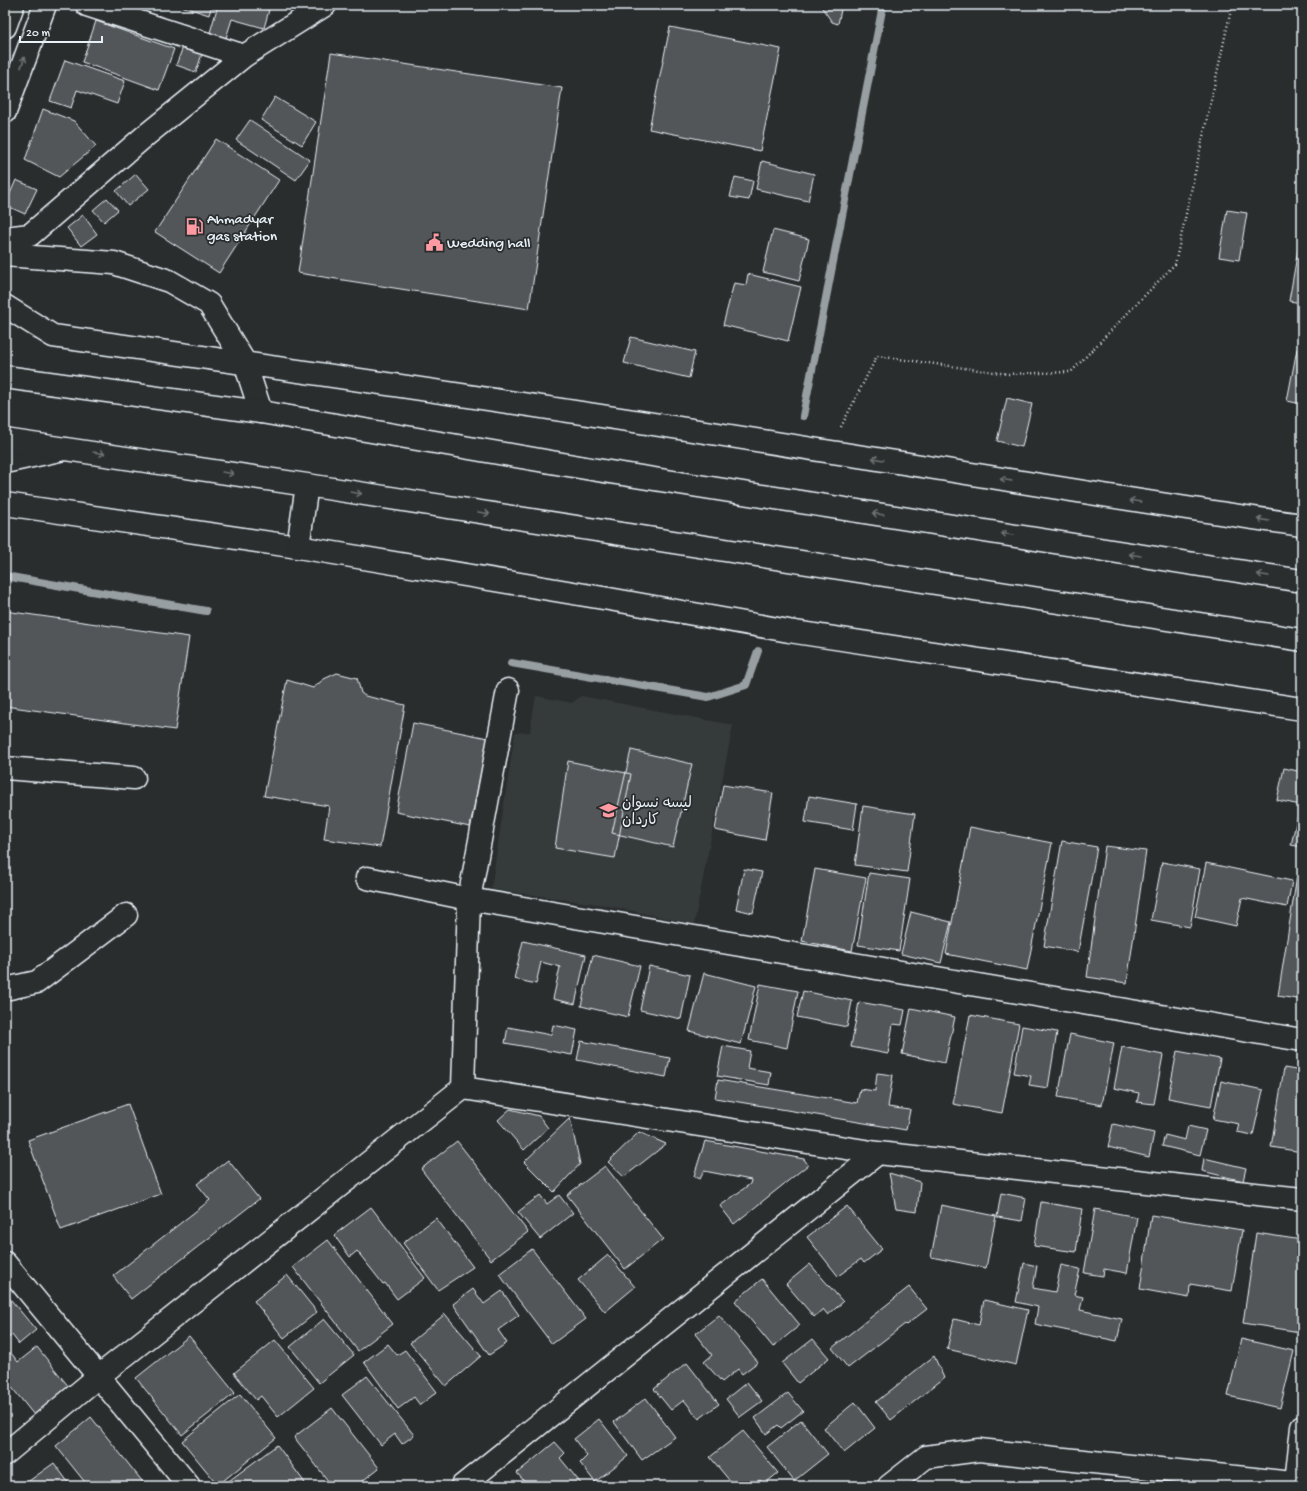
<svg xmlns="http://www.w3.org/2000/svg" width="1307" height="1491" font-family="'Gochi Hand','Playpen Sans Arabic',sans-serif">
	<style>
		.built { fill: #363a3b }
		.lines { fill: none; stroke-linecap: round; stroke-linejoin: round }
		.stream { stroke: #989fa3; stroke-width: 8 }
		.building { fill: #535759; stroke: #e8f1f8 }
		.minor-casing { stroke: #e8f1f8; stroke-width: 25 }
		.major-casing { stroke: #e8f1f8; stroke-width: 25 }
		.path { stroke: #e8f1f8; stroke-width: 2.5; stroke-dasharray: 1 3; stroke-linecap: butt }
		.minor { stroke: #2a2d2e; stroke-width: 22 }
		.major { stroke: #2a2d2e; stroke-width: 22 }
		.oneway { stroke: #6c7275 }
		.labels { text-anchor: middle; stroke-width: 3.5; stroke-linejoin: round; paint-order: stroke }
		.poi-label { font-size: 15px; fill: #e8f1f8; stroke: #2a2d2e; text-anchor: start }
	</style>
	<rect width="100%" height="100%" fill="#2a2d2e"/>
	<filter id="ink" filterUnits="userSpaceOnUse"><feTurbulence type="fractalNoise" baseFrequency=".025" numOctaves="2"/><feDisplacementMap in="SourceGraphic" scale="8" xChannelSelector="R" yChannelSelector="G"/><feConvolveMatrix kernelMatrix="1 2 1 2 8 2 1 2 1" color-interpolation-filters="sRGB"/></filter>
	<g filter="url(#ink)">
		<path class="built" d="M536,696L572,703L581,696L733,725L694,924L604,905L491,889L515,733L530,732Z"/>
		<g class="lines">
			<path class="stream" d="M803,416L883,5
				M5,576L206,611
				M511,663L708,697L746,685L758,651"/>
		</g>
		<path class="building" d="M178,5H212L209,15Z
			M218,5H253L269,10L264,28L232,19L225,41L209,36Z
			M820,5H842L838,24L832,22Z
			M96,21L174,49L159,90L82,62Z
			M670,27L781,49L760,151L649,129Z
			M183,47L202,54L196,72L176,65Z
			M331,53L562,88L529,309L298,273Z
			M65,60L125,81L117,104L77,90L71,108L50,101Z
			M275,97L316,122L302,145L261,120Z
			M43,109L74,121L96,146L59,177L25,160Z
			M250,120L310,160L296,180L236,140Z
			M216,139L279,180L219,273L155,232Z
			M762,161L814,174L808,201L756,189Z
			M136,174L149,189L128,206L116,191Z
			M735,177L753,181L749,200L730,197Z
			M16,180L37,189L25,214L5,205Z
			M107,198L118,210L104,222L93,210Z
			M1227,210L1247,213L1239,260L1219,257Z
			M83,215L97,234L81,246L67,228Z
			M1302,227V303L1289,301Z
			M773,230L809,239L799,281L763,272Z
			M748,274L801,287L788,341L723,325L734,283L746,285Z
			M631,337L695,352L689,378L624,363Z
			M1297,349L1302,350V404L1287,401Z
			M1007,398L1032,404L1022,447L997,441Z
			M5,611L189,637L175,730L5,706Z
			M337,673L357,678L361,693L365,696L405,705L380,847L324,839L329,806L264,796L287,680L313,688L324,679Z
			M413,723L488,738L470,827L396,812Z
			M631,750L692,764L673,847L612,833Z
			M568,761L631,774L615,858L555,848Z
			M1284,768L1302,772V847L1291,845L1300,805L1277,800Z
			M723,785L773,793L765,840L715,830Z
			M809,796L857,804L853,830L805,822Z
			M863,806L915,814L907,872L855,865Z
			M970,827L1052,843L1027,970L946,954Z
			M1062,841L1097,847L1078,952L1044,946Z
			M1105,846L1146,851L1127,983L1087,977Z
			M1162,862L1200,869L1190,927L1151,920Z
			M1206,863L1292,881L1287,907L1242,898L1236,926L1195,917Z
			M744,869L762,872L753,913L736,909Z
			M815,869L866,878L852,951L802,941Z
			M869,873L910,879L899,951L858,945Z
			M1297,876L1302,877V985L1299,984L1297,999L1278,996Z
			M911,912L951,922L941,963L901,954Z
			M523,941L586,955L575,1004L553,999L560,967L541,962L536,984L514,979Z
			M593,955L640,966L628,1017L581,1006Z
			M649,966L690,975L681,1019L640,1010Z
			M704,973L756,986L741,1044L689,1031Z
			M760,984L798,991L787,1048L749,1040Z
			M803,991L852,1001L847,1027L797,1017Z
			M859,1002L905,1010L902,1025L893,1024L888,1054L851,1047Z
			M911,1008L955,1017L945,1063L902,1054Z
			M970,1015L1019,1024L1002,1113L953,1104Z
			M553,1025L577,1030L572,1055L505,1043L508,1027L551,1035Z
			M1022,1026L1057,1032L1048,1088L1029,1085L1031,1076L1014,1073Z
			M1070,1034L1114,1043L1102,1105L1058,1097Z
			M581,1041L670,1058L666,1077L577,1060Z
			M723,1046L750,1051L747,1068L771,1072L769,1085L717,1076Z
			M1122,1047L1163,1055L1154,1104L1137,1102L1139,1093L1114,1088Z
			M1177,1051L1220,1059L1211,1106L1168,1098Z
			M1284,1068L1302,1071V1152L1271,1147Z
			M877,1073L893,1075L888,1107L910,1110L906,1130L715,1098L718,1080L857,1103L860,1089L875,1091Z
			M1221,1081L1263,1090L1253,1135L1237,1132L1239,1124L1213,1119Z
			M128,1104L161,1194L61,1230L28,1140Z
			M510,1109L539,1116L548,1128L524,1150L498,1120Z
			M570,1118L580,1164L554,1192L524,1162Z
			M1113,1124L1154,1133L1149,1157L1108,1147Z
			M1188,1126L1206,1130L1200,1155L1162,1146L1165,1135L1185,1140Z
			M639,1132L666,1144L624,1177L608,1162Z
			M457,1141L528,1232L491,1260L421,1169Z
			M705,1141L804,1159L808,1165L734,1224L720,1206L750,1184L751,1180L704,1171L700,1179L694,1176Z
			M1204,1158L1246,1168L1243,1181L1202,1171Z
			M228,1160L259,1199L131,1299L113,1276L210,1200L197,1184Z
			M605,1166L663,1239L625,1269L567,1195Z
			M889,1173L920,1182L917,1212L896,1209Z
			M1001,1193L1026,1198L1022,1221L997,1217Z
			M540,1195L547,1204L559,1195L573,1213L540,1239L518,1212Z
			M1041,1202L1082,1209L1076,1252L1034,1246Z
			M941,1205L996,1216L986,1268L931,1257Z
			M847,1206L882,1249L864,1263L861,1259L838,1276L807,1237Z
			M371,1207L425,1278L397,1299L385,1283L383,1284L357,1251L350,1257L334,1235Z
			M1095,1209L1137,1217L1127,1273L1104,1269L1103,1276L1084,1273Z
			M1151,1215L1242,1230L1232,1291L1190,1284L1189,1298L1140,1289Z
			M436,1218L473,1267L438,1290L403,1243Z
			M1256,1233L1302,1240V1318L1300,1332L1243,1323Z
			M328,1240L393,1324L358,1351L293,1267Z
			M532,1249L586,1319L552,1344L499,1274Z
			M608,1255L635,1287L605,1312L578,1280Z
			M1024,1263L1037,1266L1033,1288L1055,1292L1061,1265L1080,1269L1074,1295L1083,1297L1080,1310L1122,1319L1117,1341L1035,1324L1038,1307L1016,1302Z
			M810,1264L843,1302L828,1315L823,1309L814,1317L786,1284Z
			M287,1275L317,1312L284,1338L254,1301Z
			M762,1279L800,1325L773,1347L735,1301Z
			M909,1287L927,1309L906,1325L905,1324L848,1368L832,1348Z
			M473,1289L484,1304L502,1291L519,1315L498,1330L507,1343L489,1355L453,1304Z
			M6,1294L36,1330L19,1344L12,1335L5,1341V1295Z
			M984,1300L1028,1310L1016,1365L947,1349L954,1319L979,1325Z
			M445,1314L481,1356L446,1386L410,1343Z
			M719,1315L758,1362L742,1374L738,1369L722,1382L704,1362L712,1355L695,1334Z
			M324,1319L354,1355L319,1383L290,1347Z
			M189,1336L235,1393L182,1435L136,1378Z
			M813,1339L829,1358L798,1383L782,1363Z
			M1241,1339L1294,1351L1280,1408L1228,1396Z
			M275,1340L314,1388L278,1417L261,1396L256,1400L234,1373Z
			M388,1344L397,1355L405,1350L437,1392L420,1405L414,1397L398,1409L364,1362Z
			M37,1347L69,1387L34,1415L5,1379V1358L11,1353L18,1362Z
			M934,1356L944,1378L891,1420L876,1402Z
			M687,1363L719,1404L699,1419L684,1400L671,1410L654,1389Z
			M367,1376L414,1435L402,1444L395,1434L381,1445L342,1395Z
			M747,1382L762,1401L740,1417L726,1399Z
			M788,1393L803,1411L781,1428L778,1425L766,1434L755,1418Z
			M240,1394L276,1438L218,1485L182,1441Z
			M646,1398L675,1437L642,1460L614,1422Z
			M855,1402L875,1428L844,1453L824,1428Z
			M332,1408L379,1468L356,1486H332L294,1437Z
			M91,1417L146,1486H88L56,1446Z
			M599,1419L628,1456L595,1482L580,1463L587,1456L574,1439Z
			M801,1420L828,1454L794,1481L767,1447Z
			M743,1431L778,1473L763,1485L760,1480L753,1486H734L710,1457Z
			M555,1442L565,1453L560,1458L583,1486H528L517,1473Z
			M277,1445L305,1483L300,1486H222Z
			M54,1463L71,1486H22Z
			M1106,1481L1140,1486H1100Z"/>
		<g class="lines">
			<defs>
				<path id="minor" d="M87,5L244,56
					M5,238L30,235L145,136L244,56L325,5
					M5,255L114,263L169,281L209,304L245,363L261,412
					M5,306L53,336C310,372 568,410 825,451C984,475 1143,503 1302,525
					M5,462L64,449
					M5,504L298,547L609,599L789,631L1302,709
					M5,768L134,778
					M367,878L469,899L508,690
					M5,989L37,982L126,915
					M463,1088L469,899L1302,1040
					M5,1263L189,1486
					M5,1454L99,1376L463,1088L878,1153L1302,1199
					M462,1486L878,1153
					M889,1486L926,1457L979,1450L1302,1484
					M1293,1486L1296,1483L1302,1427"/>
				<path id="major" d="M5,27L13,5
					M5,112L45,5
					M5,377L261,412L597,470L1302,581
					M5,440L307,485L1302,640
					M298,547L307,485"/>
			</defs>
			<use href="#minor" class="minor-casing"/>
			<use href="#major" class="major-casing"/>
			<path class="path" d="M841,427L877,356L1008,374L1071,372L1175,264L1232,5"/>
			<use href="#minor" class="minor"/>
			<use href="#major" class="major"/>
		</g>
		<defs><path id="oneway-shaft" d="M-6 0H5M1.5-3L5.5 0L1.5 3" fill="none" stroke-width="1.6" stroke-linecap="round" stroke-linejoin="round"/></defs>
		<g class="oneway">
			<use href="#oneway-shaft" transform="translate(23 62) rotate(-70)"/>
			<use href="#oneway-shaft" transform="translate(99 453) rotate(9)"/>
			<use href="#oneway-shaft" transform="translate(878 459) rotate(-171)"/>
			<use href="#oneway-shaft" transform="translate(228 473) rotate(9)"/>
			<use href="#oneway-shaft" transform="translate(1006 480) rotate(-171)"/>
			<use href="#oneway-shaft" transform="translate(356 493) rotate(9)"/>
			<use href="#oneway-shaft" transform="translate(1135 501) rotate(-171)"/>
			<use href="#oneway-shaft" transform="translate(484 513) rotate(9)"/>
			<use href="#oneway-shaft" transform="translate(878 514) rotate(-171)"/>
			<use href="#oneway-shaft" transform="translate(1263 520) rotate(-172)"/>
			<use href="#oneway-shaft" transform="translate(1007 534) rotate(-171)"/>
			<use href="#oneway-shaft" transform="translate(1135 555) rotate(-171)"/>
			<use href="#oneway-shaft" transform="translate(1263 575) rotate(-171)"/>
		</g>
	</g>
	<defs>
		<symbol id="fuel-bare" viewBox="-9 -9 18 18"><path d="M-5.5-6h7V0h2V4h1.3V-2.5L3-4.5l.8-.8L6-3V5H2.5V1h-1V6h-7ZM-4.2-4.7v3.2H.2V-4.7Z" fill="#ff9aa2" stroke="#2a2d2e" stroke-width="2.5" paint-order="stroke"/></symbol>
		<symbol id="civic-bare" viewBox="-9 -9 18 18"><path d="M-.6-6.5H3V-4.5H.6V-3L4-1V1h2V6H-6V1h2V-1L-.6-3ZM-1.2 2.5V6h2.4V2.5Z" fill="#ff9aa2" stroke="#2a2d2e" stroke-width="2.5" paint-order="stroke"/></symbol>
		<symbol id="school-bare" viewBox="-9 -9 18 18"><path d="M0-5L7-2L0 1L-7-2ZM-4 1L0 2.5L4 1V4Q0 6-4 4Z" fill="#ff9aa2" stroke="#2a2d2e" stroke-width="2.5" paint-order="stroke"/></symbol>
	</defs>
	<g fill-rule="evenodd">
		<use href="#fuel-bare" x="182" y="214" width="25" height="25"/>
		<use href="#civic-bare" x="422" y="230" width="25" height="25"/>
		<use href="#school-bare" x="596" y="798" width="25" height="25"/>
	</g>
	<g class="labels">
		<g class="poi-label">
			<text x="207" y="223">Ahmadyar<tspan x="207" dy="17">gas station</tspan></text>
			<text x="447" y="247">Wedding hall</text>
			<text x="622" y="807">لیسه نسوان<tspan x="622" dy="17">کاردان</tspan></text>
		</g>
	</g>
	<rect width="1307" height="1491" fill="none" stroke="#2a2d2e" stroke-width="20"/>
	<rect x="10" y="10" width="1287" height="1471" fill="none" stroke="#e8f1f8" stroke-width="1.5" filter="url(#ink)"/>
	<path d="M20 36v6h82v-6" fill="none" stroke="#e8f1f8" stroke-width="2"/>
	<text x="26" y="36" font-size="12" fill="#e8f1f8" stroke="#2a2d2e" stroke-width="3" paint-order="stroke">20 m</text>
</svg>
